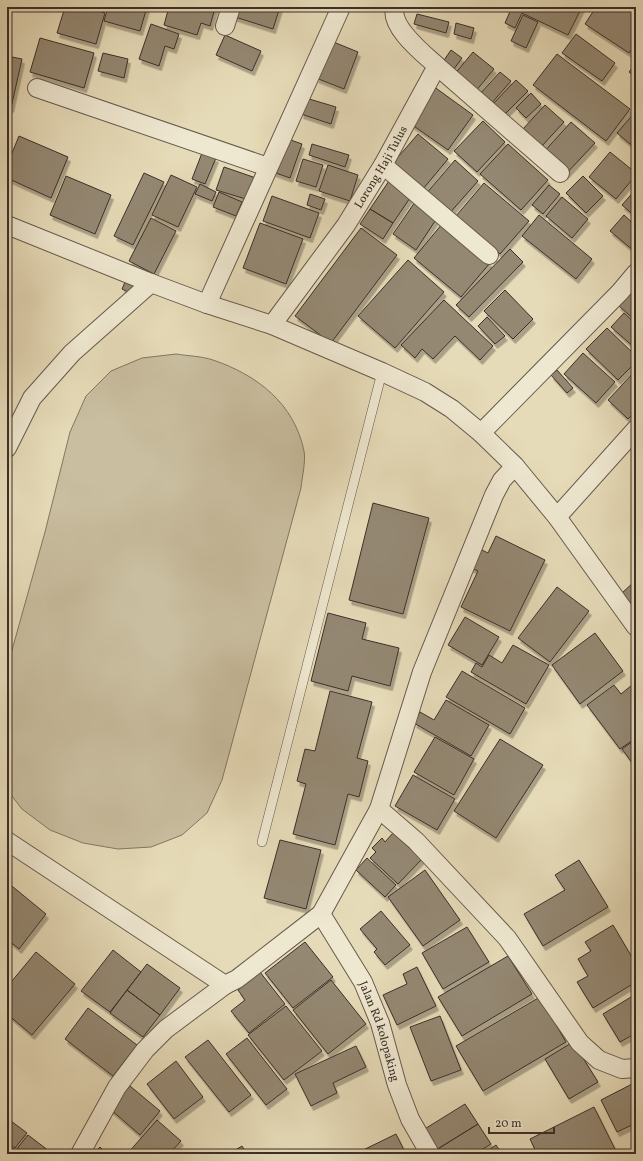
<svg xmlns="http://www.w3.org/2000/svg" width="643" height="1161" font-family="Vollkorn,serif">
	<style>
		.green { fill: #c9bea0; stroke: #827664 }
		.building { fill: #948873; stroke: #3b2f29; filter: url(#shadow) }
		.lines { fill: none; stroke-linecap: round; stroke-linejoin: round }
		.service-casing { stroke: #665a4d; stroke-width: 10 }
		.minor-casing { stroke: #665a4d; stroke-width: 20 }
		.service { stroke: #efe8d1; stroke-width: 9 }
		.minor { stroke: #efe8d1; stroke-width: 18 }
		.labels { text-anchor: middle; stroke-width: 3; stroke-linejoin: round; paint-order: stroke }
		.street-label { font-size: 12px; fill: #3b2f29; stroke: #efe8d1 }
	</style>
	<defs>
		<filter id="shadow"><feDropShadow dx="2.5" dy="4.5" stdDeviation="0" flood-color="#0004"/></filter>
	</defs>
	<rect width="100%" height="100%" fill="#e6dbb8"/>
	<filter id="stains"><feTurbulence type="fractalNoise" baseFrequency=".005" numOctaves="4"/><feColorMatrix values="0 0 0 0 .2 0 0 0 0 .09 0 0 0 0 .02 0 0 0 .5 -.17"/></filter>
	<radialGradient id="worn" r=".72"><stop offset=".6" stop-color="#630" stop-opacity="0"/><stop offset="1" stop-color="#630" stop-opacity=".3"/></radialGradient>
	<path class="green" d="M176,354C188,356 201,356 213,360C257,375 294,403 304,451C306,461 302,477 301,488L222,780L207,813L182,835L151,847L118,849L83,843L50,830L22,809L7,790V668L45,532L70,432L86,396L111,371L142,358Z"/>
	<path class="building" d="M65,7H97L96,10L105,13L96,44L57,33Z
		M108,7H147L140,31L104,21Z
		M169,7H212L215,8L210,26L201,23L197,35L164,25Z
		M235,7H280L273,29L232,16Z
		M512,7H582L568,35L522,13L515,28L505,23Z
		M596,7H636V43L629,53L585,24Z
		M417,14L449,22L446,33L414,24Z
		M523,15L538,22L526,48L511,41Z
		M456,23L474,28L471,39L454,34Z
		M151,24L179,34L174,49L165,46L159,66L139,59Z
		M576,34L615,63L602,81L562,53Z
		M225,35L261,51L252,71L216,55Z
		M40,38L94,53L84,88L30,72Z
		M331,41L358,52L344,89L316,78Z
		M451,50L462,58L451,73L440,66Z
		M473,52L494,69L475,92L454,75Z
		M103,53L128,59L124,78L98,71Z
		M557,54L630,109L606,141L533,85Z
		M7,56L22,59L11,108L7,107Z
		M636,63V78L629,72Z
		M500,72L511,81L490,105L479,95Z
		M516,80L528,91L503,116L492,105Z
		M433,86L473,115L448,150L408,122Z
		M531,93L541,104L526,118L516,108Z
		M306,98L336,107L331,124L301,114Z
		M545,105L564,122L541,147L522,130Z
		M636,111V149L617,133Z
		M483,121L505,142L477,172L454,151Z
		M571,122L595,143L565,175L542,154Z
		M418,134L448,159L423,189L392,164Z
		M19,136L68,157L51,198L7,178V165Z
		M285,138L302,144L290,178L273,172Z
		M312,144L349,155L345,167L309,155Z
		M508,144L548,180L521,210L480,174Z
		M610,152L636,173V175L616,199L589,177Z
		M202,153L216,158L205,184L192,179Z
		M303,159L323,165L316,187L296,181Z
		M455,160L478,181L448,215L425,195Z
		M328,165L358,175L350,201L319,191Z
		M224,167L256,178L249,200L216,190Z
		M144,173L164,182L133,245L114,236Z
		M171,175L197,187L178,227L152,215Z
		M66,176L111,195L95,234L50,215Z
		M583,176L603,196L586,213L566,193Z
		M389,181L412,195L393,223L370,209Z
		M484,183L529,221L500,254L456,216Z
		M200,184L216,192L212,201L195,194Z
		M549,185L560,194L543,214L532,205Z
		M636,189V217L622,205Z
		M219,192L242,202L236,216L213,207Z
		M310,194L325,199L321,210L307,205Z
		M272,196L319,213L310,238L263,221Z
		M562,197L588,219L572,238L546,216Z
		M415,202L437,218L416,250L393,234Z
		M370,209L393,223L383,239L360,224Z
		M539,215L592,259L576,279L522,236Z
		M624,215L636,226V248L634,251L610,231Z
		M151,218L176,231L154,274L129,261Z
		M260,223L303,239L286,284L243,268Z
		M442,224L490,263L461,297L414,258Z
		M361,228L397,255L331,343L295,316Z
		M510,249L523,262L469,317L456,305Z
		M408,260L444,292L395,348L358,316Z
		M126,280L138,286L134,295L122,289Z
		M635,286L636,287V321L618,305Z
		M505,290L533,319L513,339L484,311Z
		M444,300L493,346L480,360L455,336L433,359L422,349L415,358L401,345Z
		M624,313L636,324V349L611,327Z
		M487,317L505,336L495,344L478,326Z
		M607,328L636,356V362L618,380L586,349Z
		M583,353L615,382L596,403L564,374Z
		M557,370L573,388L567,393L551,375Z
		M636,370V411L628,419L608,400Z
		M373,503L429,518L403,614L349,600Z
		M496,536L545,560L510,631L461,607L478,571L467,566L476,547L488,553Z
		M636,580V611L621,594Z
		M557,587L589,611L550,662L518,638Z
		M328,613L366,623L362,639L399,648L390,686L352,676L348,691L311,681Z
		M465,617L499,637L482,665L448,645Z
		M595,633L623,671L580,704L552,665Z
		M513,645L549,665L526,704L471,672L476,663L482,667L489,655L502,663Z
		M462,671L525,708L510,734L446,697Z
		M614,685L621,694L632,685L636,690V738L620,749L587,705Z
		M330,691L372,702L357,758L368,761L359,797L348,794L335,845L293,834L306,784L297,781L305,749L315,751Z
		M446,700L489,725L471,756L414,723L420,712L434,720Z
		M435,737L474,759L454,795L414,772Z
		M500,739L543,765L496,838L454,811Z
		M636,739V768L622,749Z
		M413,775L455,799L437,830L395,806Z
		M393,833L422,859L398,884L370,858L376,852L372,848L382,838L385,842Z
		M280,840L321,850L306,909L264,898Z
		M367,858L396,885L385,897L356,870Z
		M579,860L608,907L543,946L524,914L565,890L555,875Z
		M425,870L460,920L423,946L388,897Z
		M7,882L46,914L19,949L7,939Z
		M381,911L410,945L385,965L374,952L377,949L360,929Z
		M613,925L636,964V982L593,1008L577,982L588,976L578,959L591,951L585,942Z
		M467,927L489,962L443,989L422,953Z
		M305,942L333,977L293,1008L265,973Z
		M113,950L141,972L110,1012L81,991Z
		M36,952L75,984L32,1035L7,1014V987Z
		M508,956L532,994L462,1036L438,997Z
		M147,964L180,988L160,1015L127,990Z
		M417,967L436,1006L397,1025L383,995L407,984L403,974Z
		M260,972L285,1004L249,1033L231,1011L245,1000L238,990Z
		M331,980L366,1024L328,1054L293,1010Z
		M127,990L160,1015L143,1037L110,1013Z
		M636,994V1033L620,1042L603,1014Z
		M540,997L566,1042L483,1091L456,1046Z
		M286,1006L322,1051L284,1080L248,1035Z
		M88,1008L137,1045L113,1076L65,1039Z
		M440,1016L461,1070L431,1081L410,1027Z
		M247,1038L287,1089L266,1105L226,1054Z
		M208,1040L251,1095L229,1112L185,1057Z
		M573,1042L598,1082L569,1099L545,1059Z
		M356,1046L366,1067L333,1083L337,1093L311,1106L295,1074Z
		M176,1061L203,1097L174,1119L147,1084Z
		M636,1082V1123L617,1132L601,1100Z
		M130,1086L160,1111L140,1135L110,1109Z
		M465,1104L478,1124L436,1150L423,1130Z
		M594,1107L615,1149L606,1154H537L530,1139Z
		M7,1118L27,1133L15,1148L7,1142Z
		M157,1120L181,1141L169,1154H127Z
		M478,1124L491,1144L475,1154H438L436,1150Z
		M396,1134L406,1154H355Z
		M28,1135L53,1154H22L16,1150Z
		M7,1144L20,1154H7Z
		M496,1145L502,1154H483Z
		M242,1146L247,1154H229Z
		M100,1147L107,1154H94Z"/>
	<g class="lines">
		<defs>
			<path id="service" d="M262,842L382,372"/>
			<g id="minor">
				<path d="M225,26L231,7"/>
				<path d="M437,66L560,173"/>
				<path d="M37,88L268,167"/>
				<path d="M383,165L489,255"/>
				<path d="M7,225L151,283L207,304L272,325L382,372L425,392L452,409L481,433L515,466"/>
				<path d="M207,304L341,7"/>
				<path id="s1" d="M272,325L346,225L383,165L437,66C424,54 389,27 395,7"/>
				<path d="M481,433L620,292L636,273"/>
				<path d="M7,448L32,398L72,353L151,283"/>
				<path d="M557,517L636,429"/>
				<path d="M379,809L416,841L507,938L580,1043L599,1060L622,1069L636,1068"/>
				<path d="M7,841L225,985L237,979L321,914L379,809L422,672L494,495L502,480L515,466L557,517L636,627"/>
				<path id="s2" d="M321,914L363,982L380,1023L397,1085L410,1119L430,1154"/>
				<path d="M80,1154L117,1087L145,1050L166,1029L225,985"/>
			</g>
		</defs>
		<use href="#service" class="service-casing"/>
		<use href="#minor" class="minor-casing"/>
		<use href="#service" class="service"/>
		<use href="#minor" class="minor"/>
	</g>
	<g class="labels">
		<g class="street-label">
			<text dy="4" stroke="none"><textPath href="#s1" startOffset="192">Lorong Haji Tulus</textPath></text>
			<text dy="4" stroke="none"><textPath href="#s2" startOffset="132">Jalan Rd kolopaking</textPath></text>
		</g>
	</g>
	<rect width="643" height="1161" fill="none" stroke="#e6dbb8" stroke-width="24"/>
	<rect x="8" y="8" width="627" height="1145" fill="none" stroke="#3b2f29" stroke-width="2"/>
	<rect x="12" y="12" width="619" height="1137" fill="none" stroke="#3b2f29"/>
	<path d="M489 1127v6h65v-6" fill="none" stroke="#3b2f29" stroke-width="2"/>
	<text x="495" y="1127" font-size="12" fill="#3b2f29" stroke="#efe8d1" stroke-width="3" paint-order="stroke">20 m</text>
	<rect width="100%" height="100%" filter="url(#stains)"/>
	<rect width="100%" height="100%" fill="url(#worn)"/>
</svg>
